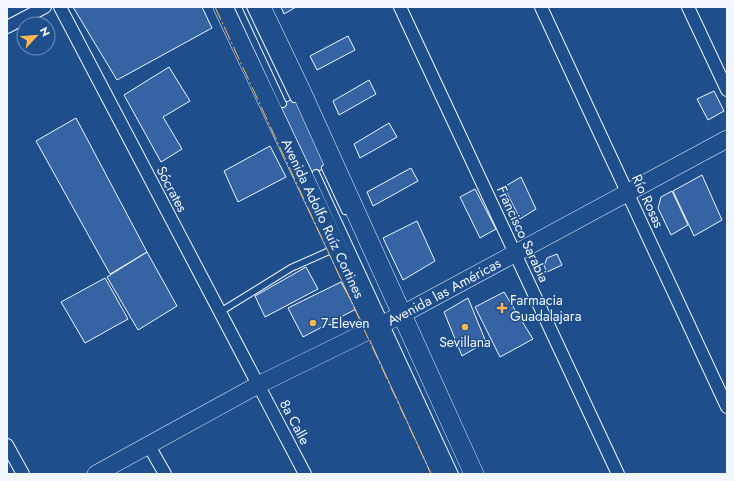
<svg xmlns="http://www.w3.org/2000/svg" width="734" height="481" font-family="Jost,sans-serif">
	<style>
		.building { fill: #3563a3; stroke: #f2f6ff }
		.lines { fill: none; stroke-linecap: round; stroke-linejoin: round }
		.lane-casing { stroke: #f2f6ff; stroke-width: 8 }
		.street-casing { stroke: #f2f6ff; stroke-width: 14 }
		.secondary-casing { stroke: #f2f6ff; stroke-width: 18 }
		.primary-casing { stroke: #f2f6ff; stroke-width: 20 }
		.lane { stroke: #1f4e8c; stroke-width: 6 }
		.street { stroke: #1f4e8c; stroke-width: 12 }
		.secondary { stroke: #1f4e8c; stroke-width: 17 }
		.primary { stroke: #1f4e8c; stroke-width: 19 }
		.power { stroke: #ffb74d; stroke-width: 1; stroke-dasharray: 14 3 2 3; stroke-linecap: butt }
		.poi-dot { fill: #ffb74d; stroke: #1f4e8c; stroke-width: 1.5 }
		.labels { text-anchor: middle; stroke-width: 3; stroke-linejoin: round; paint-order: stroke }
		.street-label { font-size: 14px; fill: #f2f6ff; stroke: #1f4e8c }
		.poi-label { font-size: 14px; fill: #f2f6ff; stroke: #1f4e8c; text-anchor: start }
	</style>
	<rect width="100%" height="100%" fill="#1f4e8c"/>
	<path class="building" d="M73,7H202L212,28L117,80Z
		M281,7H296L284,14Z
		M348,36L355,50L317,70L310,56Z
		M169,67L190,101L163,117L182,149L161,162L124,95Z
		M369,80L376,94L339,115L333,101Z
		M714,91L724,111L708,120L697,99Z
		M297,97L329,166L313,174L280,105Z
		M76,118L147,252L110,274L36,141Z
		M389,123L397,137L360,158L354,144Z
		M270,146L286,177L238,202L224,171Z
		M411,168L418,181L373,206L367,192Z
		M702,175L722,220L694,236L673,191Z
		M521,177L536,209L520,219L504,187Z
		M475,189L496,229L480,238L460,197Z
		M672,191L688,225L671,235L658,208L661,197Z
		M417,221L435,261L403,280L383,238Z
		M147,252L177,306L138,330L107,277Z
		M557,254L562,265L547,272L544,266L547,258Z
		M306,267L318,289L265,317L255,296Z
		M105,278L128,319L85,343L61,302Z
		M341,282L356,309L303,337L288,308Z
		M504,292L533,339L500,357L475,307Z
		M468,298L486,342L462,356L444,312Z"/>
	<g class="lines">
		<defs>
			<path id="lane" d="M238,7L283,104
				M250,7L294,99
				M325,168L345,211
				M316,173L455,474
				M220,312L291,268L336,248"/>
			<path id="street" d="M60,7L305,474
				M400,7L618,474
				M541,7L727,407
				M688,7L727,90
				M7,27L45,7
				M7,445L23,474
				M149,446L165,474"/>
			<g id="secondary">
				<path id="s1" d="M96,474L258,385L401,315L727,139"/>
			</g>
			<g id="primary">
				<path id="s2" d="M223,7L375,328L442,474"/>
				<path d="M261,7L302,93L474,474"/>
			</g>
		</defs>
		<use href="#lane" class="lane-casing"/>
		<use href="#street" class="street-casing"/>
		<use href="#secondary" class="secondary-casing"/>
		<use href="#primary" class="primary-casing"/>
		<use href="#lane" class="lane"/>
		<use href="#street" class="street"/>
		<use href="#secondary" class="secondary"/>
		<use href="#primary" class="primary"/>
		<path class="power" d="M215,7L431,474"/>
	</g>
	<g class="poi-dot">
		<path d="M500 302h4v4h4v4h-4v4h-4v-4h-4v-4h4z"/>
		<circle cx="313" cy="323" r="4"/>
		<circle cx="465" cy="327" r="4"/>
	</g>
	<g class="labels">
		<g class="street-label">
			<text transform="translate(172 189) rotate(62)" y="5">Sócrates</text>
			<text transform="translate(648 201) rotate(65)" y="5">Río Rosas</text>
			<text dy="5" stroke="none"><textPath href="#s2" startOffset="234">Avenida Adolfo Ruíz Cortines</textPath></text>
			<text transform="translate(523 234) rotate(65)" y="5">Francisco Sarabia</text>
			<text dy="5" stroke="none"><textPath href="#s1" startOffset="393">Avenida las Américas</textPath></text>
			<text transform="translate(295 422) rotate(62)" y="5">8a Calle</text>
		</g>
		<g class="poi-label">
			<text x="510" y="305">Farmacia<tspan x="510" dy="16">Guadalajara</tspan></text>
			<text x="321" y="328">7-Eleven</text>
			<text x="465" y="347" text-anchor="middle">Sevillana</text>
		</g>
	</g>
	<rect width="734" height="481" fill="none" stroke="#f2f6ff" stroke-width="16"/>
	<g transform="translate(36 36) rotate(64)"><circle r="19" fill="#1f4e8c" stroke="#7391ba"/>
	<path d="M0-3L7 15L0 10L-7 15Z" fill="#ffb74d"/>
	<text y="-6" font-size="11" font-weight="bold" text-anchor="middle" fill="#f2f6ff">N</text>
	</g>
</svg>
